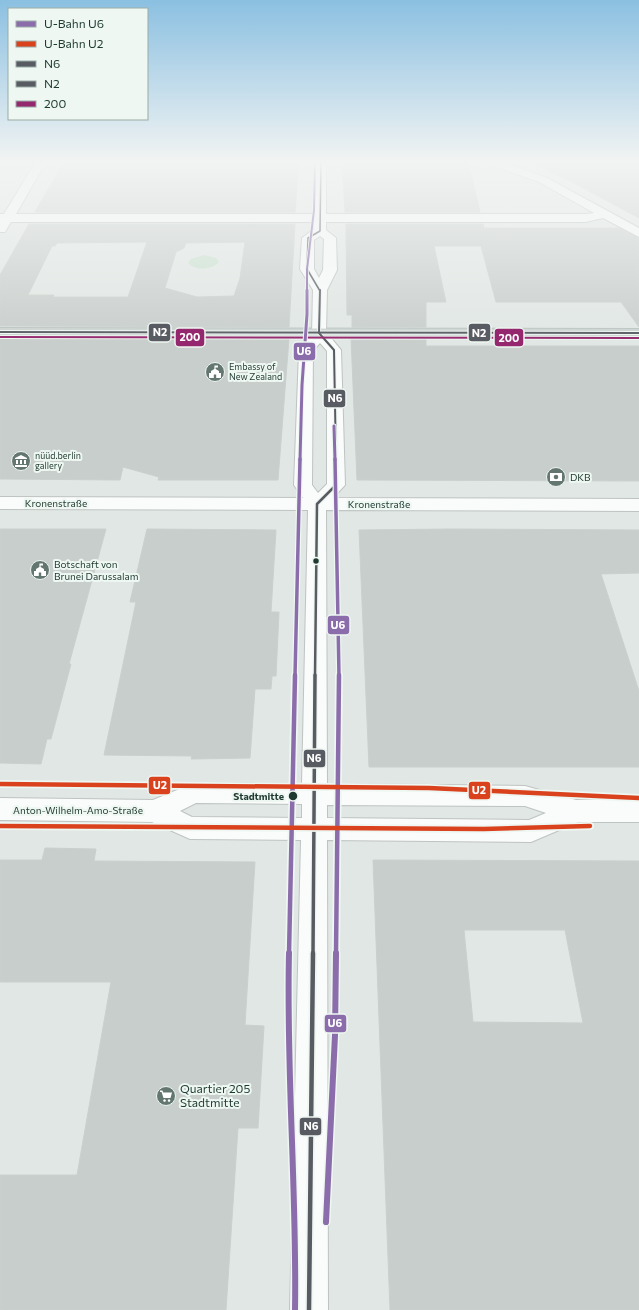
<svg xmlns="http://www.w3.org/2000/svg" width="639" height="1310" font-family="Commissioner,sans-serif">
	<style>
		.green { fill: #c9e1cf }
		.building { fill: #c8cecb; stroke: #cad0cd; fill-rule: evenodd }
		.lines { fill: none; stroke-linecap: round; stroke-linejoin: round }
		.minor-casing { stroke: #bec4c1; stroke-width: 2 }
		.major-casing { stroke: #bbc4c1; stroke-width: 2 }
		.minor { fill: #fafbfb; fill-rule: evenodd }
		.major { fill: #ccd4d1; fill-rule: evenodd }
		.bus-1-far4-casing { stroke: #eef7f2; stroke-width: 3 }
		.bus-1-far3-casing { stroke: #eef7f2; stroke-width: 4 }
		.bus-1-far2-casing { stroke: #eef7f2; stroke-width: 5 }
		.bus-1-far1-casing { stroke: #eef7f2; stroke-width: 6 }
		.bus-1-casing { stroke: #eef7f2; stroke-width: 8 }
		.bus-2-casing { stroke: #eef7f2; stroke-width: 4 }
		.bus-3-casing { stroke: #eef7f2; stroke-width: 4 }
		.bus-1-far4 { stroke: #595b62; stroke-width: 1.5 }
		.bus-1-far3 { stroke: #595b62; stroke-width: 2 }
		.bus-1-far2 { stroke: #595b62; stroke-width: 2.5 }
		.bus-1-far1 { stroke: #595b62; stroke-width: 3.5 }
		.bus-1 { stroke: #595b62; stroke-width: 4.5 }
		.bus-2 { stroke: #595b62; stroke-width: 2 }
		.bus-3 { stroke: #95276e; stroke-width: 2 }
		.metro-1-far4-casing { stroke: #eef7f2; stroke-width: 3.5 }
		.metro-1-far3-casing { stroke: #eef7f2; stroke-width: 5 }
		.metro-1-far2-casing { stroke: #eef7f2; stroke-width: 6 }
		.metro-1-far1-casing { stroke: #eef7f2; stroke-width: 8 }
		.metro-1-casing { stroke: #eef7f2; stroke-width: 9 }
		.metro-2-casing { stroke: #eef7f2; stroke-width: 8 }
		.metro-1-far4 { stroke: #8c6dab; stroke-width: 2 }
		.metro-1-far3 { stroke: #8c6dab; stroke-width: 3 }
		.metro-1-far2 { stroke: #8c6dab; stroke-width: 3.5 }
		.metro-1-far1 { stroke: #8c6dab; stroke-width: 4.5 }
		.metro-1 { stroke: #8c6dab; stroke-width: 6 }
		.metro-2 { stroke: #da421e; stroke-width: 4.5 }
		.bus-dot { fill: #1f3a31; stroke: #eef7f2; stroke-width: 1.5 }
		.labels { text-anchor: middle; stroke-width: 4; stroke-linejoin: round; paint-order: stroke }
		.far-poi-label { font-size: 9px; fill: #1f3a31; stroke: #eef7f2; text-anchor: start }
		.poi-label { font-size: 10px; fill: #1f3a31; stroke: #eef7f2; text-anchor: start }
		.street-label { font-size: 10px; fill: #1f3a31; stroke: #eef7f2 }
		.stop-label { font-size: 10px; font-weight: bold; fill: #1f3a31; stroke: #eef7f2; text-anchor: end }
		.near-poi-label { font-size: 12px; fill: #1f3a31; stroke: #eef7f2; text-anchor: start }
		.line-badge { stroke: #eef7f2; stroke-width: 1.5 }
		.badge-label { font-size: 11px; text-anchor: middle; font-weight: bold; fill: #fff }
	</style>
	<rect width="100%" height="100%" fill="#e1e7e4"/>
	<path class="green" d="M204,255L216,258L219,262C212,270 196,271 188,263L191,259Z"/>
	<path class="building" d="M65,160H299L295,212H35Z
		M342,160H468L480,212H345Z
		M526,160H639V218L570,181Z
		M29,224H295L289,327L0,326V275ZM147,242L128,297H53L54,295H28L52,246H55L57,243ZM245,242L240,278L234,296L197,297L165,288L176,252L184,248L186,243Z
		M346,224H483L484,228H619L639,238V327L621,302H496L481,246H434L446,302H426V327H352V315H347Z
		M0,338H289L278,480H158L159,477L123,467L120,480L0,479Z
		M351,338H426V346H639V481L357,480Z
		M0,529H106L69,664H71L51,739H47L41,764L0,763Z
		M147,529L276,530L271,612H279L276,676H272L271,689H255L250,758L191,759L192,756L104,755L136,602H130Z
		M452,529L639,530V573L601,574L639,691V767H369L359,530Z
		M45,848L96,849L94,861L255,862L245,1025L264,1026L258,1128H238L226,1310H0V1175H77L111,982H0V860H42Z
		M373,860L639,861V1310H390ZM464,930H565L583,1023L473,1022Z"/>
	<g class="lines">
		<defs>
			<path id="minor" d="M37,160H47L16,214H314L316,160H326V214H586L594,213L539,182L483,162L482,160H497L547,178L639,228V237L603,218L586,222H326V230L336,238L337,270L327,290L326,332L341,350L345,485L333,498L639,499V511L326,510L327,784L525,786L576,800H639V822H578L531,842L327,840L328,1310H290L301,840L190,839L152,822L0,820V798L153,800L194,783L302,784L308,510L0,509V497L303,498L294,485L299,351L312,333L313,290L300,269L302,238L314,229V222H11L5,232H0V214H4ZM320,236L324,239L323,270L319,278L314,269V240ZM320,343L327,351V484L318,493L312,485V481L313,351ZM196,803L302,804V818L192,817L180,811ZM327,805L525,806L546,813L529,820L327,818Z"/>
			<path id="major" d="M0,328L639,329V337L0,336Z"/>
		</defs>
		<use href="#minor" class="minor-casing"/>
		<use href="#major" class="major-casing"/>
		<use href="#minor" class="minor"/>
		<use href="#major" class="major"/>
		<defs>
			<path id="bus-1-far4" d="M320,231L321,160
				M320,291L307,269L308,238L320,231"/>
			<path id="bus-1-far3" d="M320,290L319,333L334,350L336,460"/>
			<path id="bus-1-far2" d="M315,676L317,504L336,485V459"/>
			<path id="bus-1-far1" d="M313,954L315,675"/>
			<path id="bus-1" d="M309,1310L313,953"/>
			<path id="bus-2" d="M0,332L639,333"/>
			<path id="bus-3" d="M0,337L639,338"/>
		</defs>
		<use href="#bus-1-far4" class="bus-1-far4-casing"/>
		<use href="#bus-1-far3" class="bus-1-far3-casing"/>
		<use href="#bus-1-far2" class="bus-1-far2-casing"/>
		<use href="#bus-1-far1" class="bus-1-far1-casing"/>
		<use href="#bus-1" class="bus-1-casing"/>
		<use href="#bus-2" class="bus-2-casing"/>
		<use href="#bus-3" class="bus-3-casing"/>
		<use href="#bus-1-far4" class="bus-1-far4"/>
		<use href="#bus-1-far3" class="bus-1-far3"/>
		<use href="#bus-1-far2" class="bus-1-far2"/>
		<use href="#bus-1-far1" class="bus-1-far1"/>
		<use href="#bus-1" class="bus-1"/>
		<use href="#bus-2" class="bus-2"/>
		<use href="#bus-3" class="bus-3"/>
		<defs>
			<path id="metro-1-far4" d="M307,291V269L314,210L315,160"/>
			<path id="metro-1-far3" d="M334,426L335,460
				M300,460L302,385L307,314V290"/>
			<path id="metro-1-far2" d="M335,459L339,676
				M295,676L300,459"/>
			<path id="metro-1-far1" d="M289,954L295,675
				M336,954L339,675"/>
			<path id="metro-1" d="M289,953C286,1072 297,1191 295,1310
				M326,1222L335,1035L336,953"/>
			<path id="metro-2" d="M0,784L429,788L639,798
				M0,826L484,829L590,826"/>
		</defs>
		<use href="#metro-1-far4" class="metro-1-far4-casing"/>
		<use href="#metro-1-far3" class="metro-1-far3-casing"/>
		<use href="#metro-1-far2" class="metro-1-far2-casing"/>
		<use href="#metro-1-far1" class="metro-1-far1-casing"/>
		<use href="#metro-1" class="metro-1-casing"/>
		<use href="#metro-2" class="metro-2-casing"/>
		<use href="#metro-1-far4" class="metro-1-far4"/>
		<use href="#metro-1-far3" class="metro-1-far3"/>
		<use href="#metro-1-far2" class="metro-1-far2"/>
		<use href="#metro-1-far1" class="metro-1-far1"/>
		<use href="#metro-1" class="metro-1"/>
		<use href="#metro-2" class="metro-2"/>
	</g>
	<linearGradient id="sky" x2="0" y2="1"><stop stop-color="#8bc0e1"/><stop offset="0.47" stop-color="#f2f4f3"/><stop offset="1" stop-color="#f2f4f3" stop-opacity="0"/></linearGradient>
	<rect width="639" height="343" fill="url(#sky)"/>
	<defs>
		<symbol id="civic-disc" viewBox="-11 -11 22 22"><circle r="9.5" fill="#637770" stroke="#eef7f2"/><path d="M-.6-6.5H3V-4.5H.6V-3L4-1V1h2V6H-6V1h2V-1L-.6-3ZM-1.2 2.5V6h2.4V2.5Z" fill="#fff"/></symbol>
		<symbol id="museum-disc" viewBox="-11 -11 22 22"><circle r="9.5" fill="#637770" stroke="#eef7f2"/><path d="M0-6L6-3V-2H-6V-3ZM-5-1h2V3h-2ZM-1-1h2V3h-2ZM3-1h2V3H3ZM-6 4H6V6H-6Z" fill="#fff"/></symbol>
		<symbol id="bank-disc" viewBox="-11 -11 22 22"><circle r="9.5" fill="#637770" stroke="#eef7f2"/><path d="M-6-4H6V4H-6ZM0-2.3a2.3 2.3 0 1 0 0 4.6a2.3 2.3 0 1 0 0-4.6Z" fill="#fff"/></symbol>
		<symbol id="supermarket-disc" viewBox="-11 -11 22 22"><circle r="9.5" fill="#637770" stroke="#eef7f2"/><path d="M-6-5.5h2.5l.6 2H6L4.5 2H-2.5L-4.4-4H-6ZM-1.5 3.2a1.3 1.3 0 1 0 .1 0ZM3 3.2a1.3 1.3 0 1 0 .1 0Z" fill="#fff"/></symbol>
	</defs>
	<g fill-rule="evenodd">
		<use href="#civic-disc" x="204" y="361" width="22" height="22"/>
		<use href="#museum-disc" x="10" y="450" width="22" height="22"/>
		<use href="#bank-disc" x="545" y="466" width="22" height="22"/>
		<use href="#civic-disc" x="29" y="559" width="22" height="22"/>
		<use href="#supermarket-disc" x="155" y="1085" width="22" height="22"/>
	</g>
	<g class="bus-dot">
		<circle cx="316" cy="561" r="3.5"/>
		<circle cx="293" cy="796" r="5"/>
	</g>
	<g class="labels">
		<g class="far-poi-label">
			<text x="229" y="370">Embassy of<tspan x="229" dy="10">New Zealand</tspan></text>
			<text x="35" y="459">nüüd.berlin<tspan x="35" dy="10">gallery</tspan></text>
		</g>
		<g class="poi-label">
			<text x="570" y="481">DKB</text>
			<text x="54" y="568">Botschaft von<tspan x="54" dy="12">Brunei Darussalam</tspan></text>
		</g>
		<g class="street-label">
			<text x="56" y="507">Kronenstraße</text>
			<text x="379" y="508">Kronenstraße</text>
			<text x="78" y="814">Anton-Wilhelm-Amo-Straße</text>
		</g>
		<g class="stop-label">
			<text x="284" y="800">Stadtmitte</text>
		</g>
		<g class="near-poi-label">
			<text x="180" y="1093">Quartier 205<tspan x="180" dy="14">Stadtmitte</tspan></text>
		</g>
	</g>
	<g class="line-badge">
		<rect x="148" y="323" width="23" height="19" rx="4" fill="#595b62"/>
		<rect x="468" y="323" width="23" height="19" rx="4" fill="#595b62"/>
		<rect x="175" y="328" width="30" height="19" rx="4" fill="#95276e"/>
		<rect x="494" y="328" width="30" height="19" rx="4" fill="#95276e"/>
		<rect x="293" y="342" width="23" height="19" rx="4" fill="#8c6dab"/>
		<rect x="323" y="389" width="23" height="19" rx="4" fill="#595b62"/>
		<rect x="327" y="615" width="23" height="20" rx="4" fill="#8c6dab"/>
		<rect x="303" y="749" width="23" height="19" rx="4" fill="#595b62"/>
		<rect x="148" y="776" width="23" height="19" rx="4" fill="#da421e"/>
		<rect x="468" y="781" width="23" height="19" rx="4" fill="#da421e"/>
		<rect x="324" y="1014" width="23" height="19" rx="4" fill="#8c6dab"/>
		<rect x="299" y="1117" width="23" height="19" rx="4" fill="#595b62"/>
	</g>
	<g class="badge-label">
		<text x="160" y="336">N2</text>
		<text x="479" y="337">N2</text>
		<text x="190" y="341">200</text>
		<text x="509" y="342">200</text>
		<text x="304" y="355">U6</text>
		<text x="335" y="402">N6</text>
		<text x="338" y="629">U6</text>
		<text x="314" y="762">N6</text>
		<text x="160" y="789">U2</text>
		<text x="479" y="794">U2</text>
		<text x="335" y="1027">U6</text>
		<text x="311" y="1130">N6</text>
	</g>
	<rect x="8" y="8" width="140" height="112" fill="#eef7f2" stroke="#9baba5"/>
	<rect x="16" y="21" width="20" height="6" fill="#8c6dab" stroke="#9baba5"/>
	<text x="44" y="28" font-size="12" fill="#1f3a31">U-Bahn U6</text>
	<rect x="16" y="41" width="20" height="6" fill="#da421e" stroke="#9baba5"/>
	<text x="44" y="48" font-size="12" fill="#1f3a31">U-Bahn U2</text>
	<rect x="16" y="61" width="20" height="6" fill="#595b62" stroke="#9baba5"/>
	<text x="44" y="68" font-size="12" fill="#1f3a31">N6</text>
	<rect x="16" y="81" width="20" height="6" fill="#595b62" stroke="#9baba5"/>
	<text x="44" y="88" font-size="12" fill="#1f3a31">N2</text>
	<rect x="16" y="101" width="20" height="6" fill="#95276e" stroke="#9baba5"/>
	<text x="44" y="108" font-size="12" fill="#1f3a31">200</text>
</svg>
